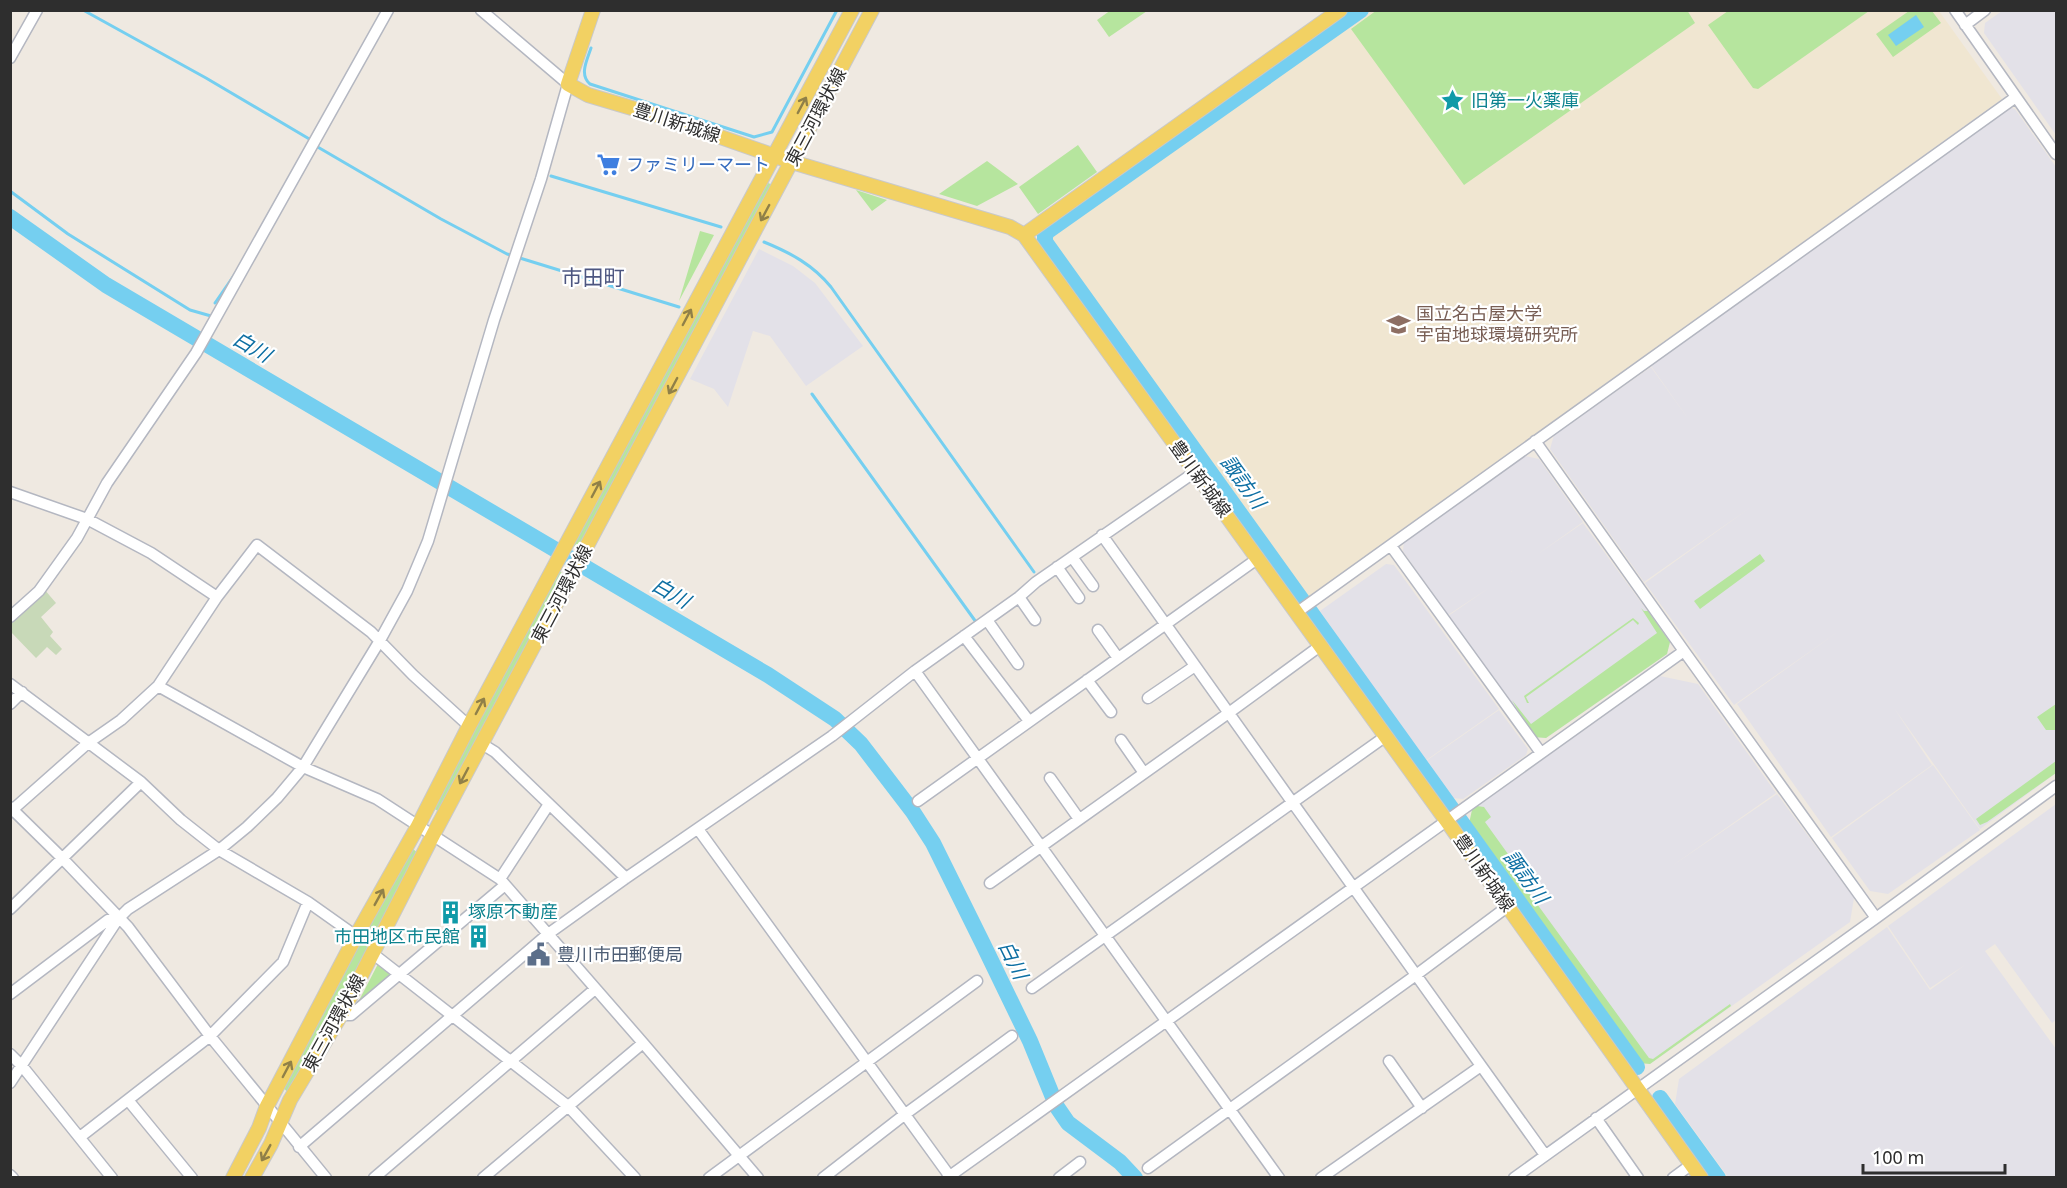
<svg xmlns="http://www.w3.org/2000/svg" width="2067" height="1188" font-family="'Noto Sans','Noto Sans JP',sans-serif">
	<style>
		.industrial { fill: #e3e1e8 }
		.education { fill: #f0e6d1 }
		.green { fill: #b6e59e }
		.cemetery { fill: #c8d9b8 }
		.water { fill: #75cff0 }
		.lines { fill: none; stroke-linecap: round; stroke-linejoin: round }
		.stream { stroke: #75cff0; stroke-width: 3 }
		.river { stroke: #75cff0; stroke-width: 16 }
		.minor-casing { stroke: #b4b7c1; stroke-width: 13 }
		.major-casing { stroke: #c9c9c9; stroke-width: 16 }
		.minor { stroke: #fff; stroke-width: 10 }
		.major { stroke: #f2d163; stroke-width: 14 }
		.oneway { stroke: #908048 }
		.labels { text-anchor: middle; stroke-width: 4.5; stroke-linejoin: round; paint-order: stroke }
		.culture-label { font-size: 18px; fill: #0d838f; stroke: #fff; text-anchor: start }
		.street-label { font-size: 18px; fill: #2e2e2e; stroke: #fff }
		.shop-label { font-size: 18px; fill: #366cbe; stroke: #fff; text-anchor: start }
		.education-label { font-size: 18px; fill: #785e54; stroke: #fff; text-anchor: start }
		.service-label { font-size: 18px; fill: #4e5e75; stroke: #fff; text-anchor: start }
		.water-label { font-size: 20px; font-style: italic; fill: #0d6fa3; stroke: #fff }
		.quarter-label { font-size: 21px; fill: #4d5680; stroke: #fff }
	</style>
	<rect width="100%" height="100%" fill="#efe9e1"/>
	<path class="industrial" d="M2002,11H2056V135L1984,33L1985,23Z
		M2009,107L2015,109L2056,167V773L1980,829L1894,708L1932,765L1831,837L1737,704L1839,631L1734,705L1645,583L1751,507L1644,582L1550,449L1554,435L1651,367L1689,420L1651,366Z
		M759,249L793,266L815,283L863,346L806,386L770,336L753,331L728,407L714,389L690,379Z
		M1525,456L1539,459L1583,522L1538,554L1583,523L1670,642L1667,654L1546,738L1533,737L1448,616L1489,588L1448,615L1403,551L1404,540L1461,500L1512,572L1461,500Z
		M1386,564L1394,565L1499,709L1425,761L1320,611Z
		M1660,676L1698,684L1776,793L1669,868L1777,794L1854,898L1850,922L1650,1064L1471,817L1472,810Z
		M1499,710L1528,749L1526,755L1463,799L1453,798L1426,761Z
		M1933,765L1980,830L1888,894L1870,891L1832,838Z
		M2056,804V1020L2052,1023L1995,944L1985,951L2056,1049V1177H1728L1675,1104L1679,1079L1887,927L1930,990L1965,965L1930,988L1888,926Z"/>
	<path class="education" d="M1358,11H1939L2002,99L1306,599L1048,242L1047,239L1051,232Z"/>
	<path class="green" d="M1111,10H1147V11L1109,37L1097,20Z
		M1377,10H1687L1695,23L1464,185L1351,29Z
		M1728,11V10L1869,11L1758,89L1753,88L1708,25Z
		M1909,11H1932L1941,23L1893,57L1876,34Z
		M1078,145L1097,172L1038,214L1019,187Z
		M987,161L1018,184L977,206L939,194Z
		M768,183L776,186L581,550L571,545Z
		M856,190L887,200L872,211Z
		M700,231L714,235L679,301Z
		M1760,554L1765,561L1700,609L1694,601Z
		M558,570L567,577L491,721L459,772L438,811L431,807Z
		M1641,608L1644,611H1648L1670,642L1667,654L1546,738L1533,737L1512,700L1531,724L1657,633Z
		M1633,618L1639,623L1638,625L1633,620L1526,697L1529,703H1527L1524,696Z
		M2056,704V730H2046L2037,717Z
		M2056,761V773L1987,822L1980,825L1976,819Z
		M1477,806L1484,807L1491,817L1485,822L1513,861L1523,857V859L1511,868L1649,1058L1653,1059L1730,1004L1731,1006L1650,1064L1638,1063L1468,828L1472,810Z
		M413,849L419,854L339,1002L288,1093L282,1086L359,941Z
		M379,962L396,974L353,1012Z"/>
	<path class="cemetery" d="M44,589L56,603L41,617L53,632L50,636L62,649L56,655L47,647L36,658L11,632V621Z"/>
	<path class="water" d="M1916,15L1924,27L1896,46L1888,35Z"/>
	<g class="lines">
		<path class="stream" d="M83,10L206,78L311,140
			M591,48C587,60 579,75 590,84L754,137L772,132L837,10
			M316,146L441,219L507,254L679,307
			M551,176L721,227
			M10,191L68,234L190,310L211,316
			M764,242C791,253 813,265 831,287L1034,572
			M215,303L235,274
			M812,394L976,622"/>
		<path class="river" d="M1361,10L1048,231L1045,235V242L1637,1067
			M10,217L106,285L768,675L835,719L861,744L913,812L933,843L983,944L1030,1041L1057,1107L1068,1123L1120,1162L1135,1178
			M1660,1098L1718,1178"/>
		<defs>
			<path id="minor" d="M1955,10L2056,154
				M1965,25L1985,10
				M10,58L37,10
				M1535,441L1684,651
				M10,492L87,519L151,553L217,597
				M1102,535C1249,742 1397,949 1545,1155
				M1391,546L1541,753
				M1072,557L1093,586
				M1057,567L1079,598
				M1019,597L1035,620
				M1296,613L2016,97
				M10,617L39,591L77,538L107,483L196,353L388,10
				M987,620L1018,664
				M1098,630L1118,658
				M964,636L1029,721
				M915,671L1279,1178
				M1087,680L1111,712
				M10,684L141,782L181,820L219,850L308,902L356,936
				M158,686L303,767L377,799L500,879L643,1043L758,1178
				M1148,698L1195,666
				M10,704L22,692
				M1121,740L1144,773
				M482,744L495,752L626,878
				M1050,778L1079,819
				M918,801L1257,559
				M10,807L62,858L128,927L210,1036L326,1178
				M10,812L88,743L121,720L158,686L217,597L257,545L371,632L413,675L469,726
				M698,829L951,1178
				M500,879L549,804
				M990,883L1230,712L1320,646
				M10,909L141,782
				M372,953L568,1106L635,1178
				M1032,988L1386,736
				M10,994L108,920L118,919
				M341,1015H351L505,885
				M10,1054L22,1066L112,1178
				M1389,1061L1422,1108
				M10,1083L118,919L128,909L219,850L247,827L277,798L303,767L379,642L407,591L428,541L494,320L541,179L568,84L481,10
				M128,1100L192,1178
				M1596,1118L1638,1178
				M80,1137L210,1036L283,962L308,902
				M299,1147L548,934L626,878L832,736L915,671L1019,597L1036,582L1195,472
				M1148,1168L1416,975L1507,907
				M10,1175L13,1178
				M374,1178L595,989
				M483,1178L643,1043
				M709,1178L977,981
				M823,1178L904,1115L1012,1036
				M947,1178L1684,651L1876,918
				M1059,1178L1080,1162
				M1321,1178L1481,1066
				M1514,1178L1876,918L2056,786
				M1673,1178L1692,1164"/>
			<path id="major" d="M593,10L568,84L588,95L669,119L792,162L1010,227L1024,235L1446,820L1701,1178
				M1024,235L1340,10
				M233,1178L259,1128L267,1106L356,936L418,826L469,726L852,10
				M252,1178L271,1144L290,1100L341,1015L433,835L872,10"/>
		</defs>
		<use href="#minor" class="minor-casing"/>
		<use href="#major" class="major-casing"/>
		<use href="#minor" class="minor"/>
		<use href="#major" class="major"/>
	</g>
	<defs><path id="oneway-shaft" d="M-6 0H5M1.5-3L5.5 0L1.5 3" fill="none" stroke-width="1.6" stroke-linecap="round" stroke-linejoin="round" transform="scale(1.5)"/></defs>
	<g class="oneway">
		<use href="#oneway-shaft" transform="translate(802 105) rotate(-62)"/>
		<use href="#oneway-shaft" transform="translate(765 213) rotate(118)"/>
		<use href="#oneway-shaft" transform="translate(687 317) rotate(-62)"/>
		<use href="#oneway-shaft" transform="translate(673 386) rotate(118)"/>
		<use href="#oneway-shaft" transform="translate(596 489) rotate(-62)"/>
		<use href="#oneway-shaft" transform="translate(480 706) rotate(-62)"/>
		<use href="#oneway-shaft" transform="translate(464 776) rotate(118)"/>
		<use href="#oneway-shaft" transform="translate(379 897) rotate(-61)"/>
		<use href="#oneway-shaft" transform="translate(287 1069) rotate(-62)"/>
		<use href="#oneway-shaft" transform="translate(266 1153) rotate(119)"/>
	</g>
	<defs>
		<symbol id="sight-bare" viewBox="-9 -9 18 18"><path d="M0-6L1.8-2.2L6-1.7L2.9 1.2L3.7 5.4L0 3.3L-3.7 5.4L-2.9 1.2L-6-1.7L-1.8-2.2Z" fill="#0f9aa8" stroke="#fff" stroke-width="2.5" paint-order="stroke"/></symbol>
		<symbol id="supermarket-bare" viewBox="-9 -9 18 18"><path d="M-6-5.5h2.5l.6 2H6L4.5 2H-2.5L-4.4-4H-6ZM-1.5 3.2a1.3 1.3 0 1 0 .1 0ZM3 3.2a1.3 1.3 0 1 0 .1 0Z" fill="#3f7fe0" stroke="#fff" stroke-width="2.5" paint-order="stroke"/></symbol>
		<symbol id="university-bare" viewBox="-9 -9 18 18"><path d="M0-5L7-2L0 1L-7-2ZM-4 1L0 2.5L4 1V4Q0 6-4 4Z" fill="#8d6e63" stroke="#fff" stroke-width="2.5" paint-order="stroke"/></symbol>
		<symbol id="building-bare" viewBox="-9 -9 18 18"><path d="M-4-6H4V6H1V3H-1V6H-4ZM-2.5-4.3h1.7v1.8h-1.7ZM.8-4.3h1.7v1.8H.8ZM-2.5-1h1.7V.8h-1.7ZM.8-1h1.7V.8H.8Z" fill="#0f9aa8" stroke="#fff" stroke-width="2.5" paint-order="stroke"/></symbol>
		<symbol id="civic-bare" viewBox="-9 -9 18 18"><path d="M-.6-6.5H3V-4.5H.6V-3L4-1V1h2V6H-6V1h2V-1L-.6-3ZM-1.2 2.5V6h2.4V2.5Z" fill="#5c6f8a" stroke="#fff" stroke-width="2.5" paint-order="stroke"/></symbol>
	</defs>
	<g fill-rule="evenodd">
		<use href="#sight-bare" x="1436" y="84" width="33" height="33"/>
		<use href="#supermarket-bare" x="592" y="148" width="33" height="33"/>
		<use href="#university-bare" x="1382" y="308" width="33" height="33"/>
		<use href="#building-bare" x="434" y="896" width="33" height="33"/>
		<use href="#building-bare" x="462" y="920" width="33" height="33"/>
		<use href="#civic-bare" x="522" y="938" width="33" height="33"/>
	</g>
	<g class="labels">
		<g class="culture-label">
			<text x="1471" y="107">旧第一火薬庫</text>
			<text x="468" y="918">塚原不動産</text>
			<text x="460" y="943" text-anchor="end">市田地区市民館</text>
		</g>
		<g class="street-label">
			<text transform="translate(816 117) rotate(-62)" y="6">東三河環状線</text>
			<text transform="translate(677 123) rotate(18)" y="6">豊川新城線</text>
			<text transform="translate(1200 479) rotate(54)" y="6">豊川新城線</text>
			<text transform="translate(562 594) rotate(-62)" y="6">東三河環状線</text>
			<text transform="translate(1484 873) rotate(55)" y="6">豊川新城線</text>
			<text transform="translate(334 1023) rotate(-61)" y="6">東三河環状線</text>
		</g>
		<g class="shop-label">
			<text x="626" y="171">ファミリーマート</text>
		</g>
		<g class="education-label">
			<text x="1416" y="320">国立名古屋大学<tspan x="1416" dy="21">宇宙地球環境研究所</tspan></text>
		</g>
		<g class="service-label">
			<text x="557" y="961">豊川市田郵便局</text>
		</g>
		<g class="water-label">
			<text transform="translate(252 347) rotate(30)" y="7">白川</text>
			<text transform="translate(1243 482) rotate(54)" y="7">諏訪川</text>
			<text transform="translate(671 593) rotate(30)" y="7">白川</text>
			<text transform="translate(1526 877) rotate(54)" y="7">諏訪川</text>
			<text transform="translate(1013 960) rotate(64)" y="7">白川</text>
		</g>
		<g class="quarter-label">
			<text x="593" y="285">市田町</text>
		</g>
	</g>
	<rect width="2067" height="1188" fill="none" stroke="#2e2e2e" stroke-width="24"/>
	<path d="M1863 1164v9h142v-9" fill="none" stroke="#2e2e2e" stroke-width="3"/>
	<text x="1872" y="1164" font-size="18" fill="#2e2e2e" stroke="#ffffff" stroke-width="4.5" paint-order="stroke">100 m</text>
</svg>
